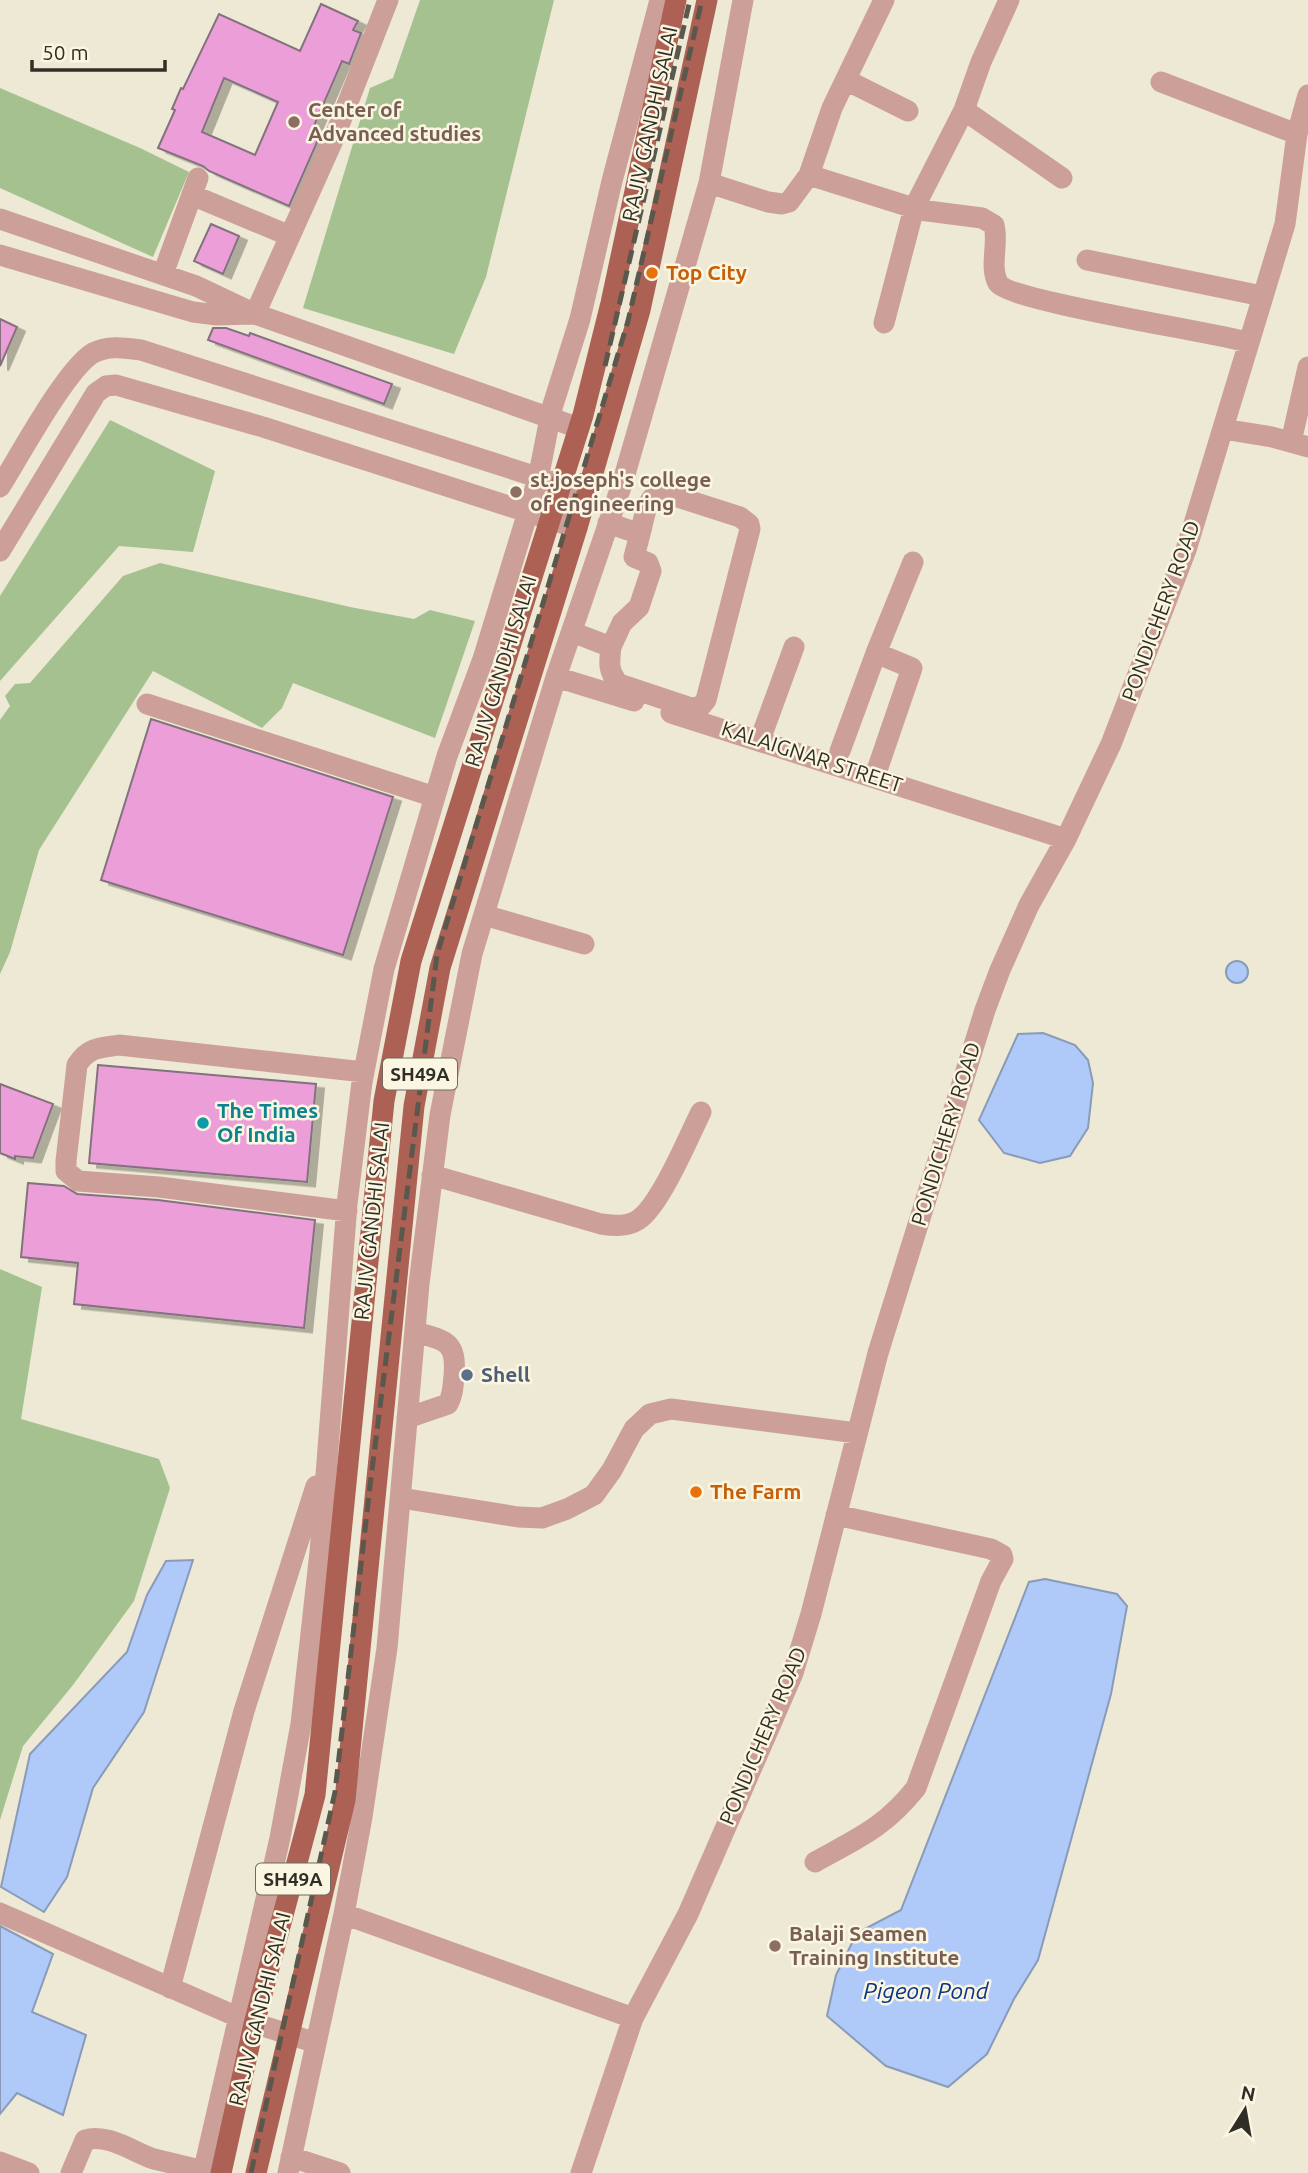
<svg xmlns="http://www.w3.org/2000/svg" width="1308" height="2173" font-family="Ubuntu,sans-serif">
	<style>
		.green { fill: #a4c18f }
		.water { fill: #afc9f8; stroke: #899bb9; stroke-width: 2 }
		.building { fill: #ec9ed9; stroke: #83727e; stroke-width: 2; fill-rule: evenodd; filter: url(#shadow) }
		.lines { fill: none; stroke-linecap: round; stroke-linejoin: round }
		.minor { stroke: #cca098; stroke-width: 21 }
		.major { stroke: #ad6154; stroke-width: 21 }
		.rail { stroke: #5a584d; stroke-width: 5; stroke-dasharray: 14 7; stroke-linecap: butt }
		.education-dot { fill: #8d6e63; stroke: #fbf6e1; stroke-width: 2.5 }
		.food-dot { fill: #e8710a; stroke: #fbf6e1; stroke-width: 2.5 }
		.culture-dot { fill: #0f9aa8; stroke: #fbf6e1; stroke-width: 2.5 }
		.service-dot { fill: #5c6f8a; stroke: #fbf6e1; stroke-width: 2.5 }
		.labels { text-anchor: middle; stroke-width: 5; stroke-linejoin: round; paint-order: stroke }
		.shield { fill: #fbf6e1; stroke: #6d6b5f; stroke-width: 2 }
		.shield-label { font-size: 19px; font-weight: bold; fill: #302f27 }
		.education-label { font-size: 21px; font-weight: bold; fill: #785e54; stroke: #fbf6e1; text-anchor: start }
		.street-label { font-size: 21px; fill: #302f27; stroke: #fbf6e1 }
		.food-label { font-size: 21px; font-weight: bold; fill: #c56008; stroke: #fbf6e1; text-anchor: start }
		.culture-label { font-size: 21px; font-weight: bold; fill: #0d838f; stroke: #fbf6e1; text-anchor: start }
		.service-label { font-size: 21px; font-weight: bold; fill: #4e5e75; stroke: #fbf6e1; text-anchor: start }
		.water-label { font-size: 23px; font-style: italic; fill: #09368a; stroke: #fbf6e1 }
	</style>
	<defs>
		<filter id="shadow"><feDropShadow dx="8" dy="4.5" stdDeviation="0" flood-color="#0004"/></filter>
	</defs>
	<rect width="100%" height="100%" fill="#ede9d4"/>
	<path class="green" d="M420,0H554L486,277L454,354L303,308L370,88L393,78Z
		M0,88L140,148L189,172L153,257L0,188Z
		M110,420L215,471L193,552L119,546L0,681V596Z
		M160,563L350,607L414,619L430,610L475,621L435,738L293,683L282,708L262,728L153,671L39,850L10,952L0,974V720L10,706L5,696L15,684L30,683L123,576Z
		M0,1269L42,1287L21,1419L159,1459L170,1488L134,1601L73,1685L23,1746L0,1820Z"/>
	<path class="water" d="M1226 972a11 11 0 1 1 22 0a11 11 0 1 1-22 0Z
		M1043,1033L1075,1045L1088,1060L1093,1083L1088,1128L1070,1156L1040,1163L1004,1153L979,1120L1018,1034Z
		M193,1560L144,1712L93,1788L67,1877L44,1912L1,1887L30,1754L127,1652L147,1595L166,1561Z
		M1045,1579L1117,1594L1127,1606L1111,1694L1038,1960L1014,1999L987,2054L948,2087L886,2066L827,2016L836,1975L857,1933L901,1910L1029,1582Z
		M0,1926L53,1954L32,2012L86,2035L63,2115L17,2093L0,2114Z"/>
	<path class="building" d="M321,4L358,21L353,30L361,33L349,64L342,61L310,135L318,140L289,206L209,171L203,166L158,148L175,110L172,109L181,88L183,89L219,14L300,51ZM224,78L278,102L255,155L202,132Z
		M211,224L239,236L223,274L194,261Z
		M0,319L17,327L0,366Z
		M213,328H226L249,336L250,333L392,384L384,404L208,340Z
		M151,719L393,797L343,955L101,880Z
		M98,1065L316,1084L307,1182L89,1163Z
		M0,1084L53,1104L33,1158L15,1156V1159L0,1153Z
		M28,1183L64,1186L77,1194L158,1200L315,1220L304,1328L74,1304L78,1263L21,1257Z"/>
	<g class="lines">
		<path class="minor" d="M846,80L908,111
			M1161,82L1297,134
			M964,110L1062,178
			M809,175L920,210L982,218L994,225C999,243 989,267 998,283C1010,301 1212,332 1247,342
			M709,183L768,202L782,204L789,202L809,175L832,108L884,0
			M192,195L290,236
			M0,219L196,286L255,314L579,428
			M0,255L193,312L217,315L253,314
			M1087,260L1262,296
			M163,274L198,178
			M255,314L334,138L388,0
			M884,323L914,208L964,110L981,62L1009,0
			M1223,429L1272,437L1308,447
			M1291,442L1308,367
			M0,487C19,457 66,369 93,353C109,345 125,348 141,350L587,493
			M0,551L96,393L106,386L116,385L263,427L577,528
			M572,632L611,647C609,663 608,672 619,684L691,708L701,706L706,700L750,529L749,524L740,517L662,492C646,495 644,520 640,534L608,523
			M611,647L622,623L639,607L651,571L648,563L634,557L640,534
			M556,677L634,701
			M147,704L435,797
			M671,713L1066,839
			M760,740L794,647
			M840,751L876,653
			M875,776L912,668L876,653L913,562
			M484,915L584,944
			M432,1175L601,1224C614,1226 627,1227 638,1220C660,1206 688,1138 701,1112
			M347,1211L159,1187L78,1181L66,1171V1161L77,1065C88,1047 100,1048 119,1045L364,1072
			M407,1418L448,1404C453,1395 453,1386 454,1376C457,1341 445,1340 415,1332
			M401,1498L518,1517L542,1518L567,1509L594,1495L612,1470L634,1429L650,1414L671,1409L857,1433
			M815,1862C858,1838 884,1828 916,1788L991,1581L1003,1559L1002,1555L991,1549L836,1515
			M0,1913L247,2021L307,2040
			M344,1914L633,2018
			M170,1988L244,1711L316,1486
			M291,2157L340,2173
			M0,2162L29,2173
			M71,2173L85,2140C108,2133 133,2152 154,2159C171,2163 187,2167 204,2171
			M203,2173L280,1838L301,1724L320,1552L347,1204L362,1082L384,969L447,756L483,659L538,479L552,408L580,319L612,181L660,0
			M288,2173L344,1914L362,1817L387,1648L419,1284L440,1115L472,954L556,677L623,481L709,183L743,0
			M581,2173L633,2018L688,1914L793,1673L811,1614L878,1353L985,1010L1000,970L1029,905L1066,839L1111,744L1186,550L1285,224L1297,134L1308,95"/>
		<path class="major" d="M221,2173L254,2024L315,1795L384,1101L411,961L583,415L611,303L676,0
			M256,2173L345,1800L414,1106L440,968L577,528L640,310L707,0"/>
		<path class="rail" d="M605,366L690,0
			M251,2173L335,1792L370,1486L437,955L628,321L702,0"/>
	</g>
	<g class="education-dot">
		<circle cx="294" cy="122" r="7"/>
		<circle cx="516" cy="492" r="7"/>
		<circle cx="775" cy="1946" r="7"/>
	</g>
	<g class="food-dot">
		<circle cx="652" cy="273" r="7"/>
		<circle cx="696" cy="1492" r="7"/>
	</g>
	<circle class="culture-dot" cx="203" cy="1123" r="7"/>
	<circle class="service-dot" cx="467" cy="1375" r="7"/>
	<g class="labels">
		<g class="shield">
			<rect x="383" y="1058.5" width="74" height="31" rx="5"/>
			<rect x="256" y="1863.5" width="74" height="31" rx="5"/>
		</g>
		<g class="shield-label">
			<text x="420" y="1081">SH49A</text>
			<text x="293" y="1886">SH49A</text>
		</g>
		<g class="education-label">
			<text x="308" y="117">Center of<tspan x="308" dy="24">Advanced studies</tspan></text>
			<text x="530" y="487">st.joseph's college<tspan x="530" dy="24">of engineering</tspan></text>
			<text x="789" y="1941">Balaji Seamen<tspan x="789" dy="24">Training Institute</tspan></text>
		</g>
		<g class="street-label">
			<text transform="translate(650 124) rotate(-78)" y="7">RAJIV GANDHI SALAI</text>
			<text transform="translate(1161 611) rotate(-70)" y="7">PONDICHERY ROAD</text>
			<text transform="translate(501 671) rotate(-73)" y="7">RAJIV GANDHI SALAI</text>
			<text transform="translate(812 757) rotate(18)" y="7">KALAIGNAR STREET</text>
			<text transform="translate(946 1134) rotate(-73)" y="7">PONDICHERY ROAD</text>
			<text transform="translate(372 1221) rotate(-84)" y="7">RAJIV GANDHI SALAI</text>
			<text transform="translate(763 1736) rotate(-67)" y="7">PONDICHERY ROAD</text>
			<text transform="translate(260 2009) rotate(-76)" y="7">RAJIV GANDHI SALAI</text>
		</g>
		<g class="food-label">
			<text x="666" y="280">Top City</text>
			<text x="710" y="1499">The Farm</text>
		</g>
		<g class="culture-label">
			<text x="217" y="1118">The Times<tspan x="217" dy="24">Of India</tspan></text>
		</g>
		<g class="service-label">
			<text x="481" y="1382">Shell</text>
		</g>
		<g class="water-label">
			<text x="926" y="1999">Pigeon Pond</text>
		</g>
	</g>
	<g transform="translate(1245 2110) rotate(11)" stroke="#fbf6e1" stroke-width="5" paint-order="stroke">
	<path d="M0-5L12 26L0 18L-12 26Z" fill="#302f27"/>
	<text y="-10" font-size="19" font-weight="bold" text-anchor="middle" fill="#302f27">N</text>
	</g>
	<path d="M32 60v10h133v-10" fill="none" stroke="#302f27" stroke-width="3.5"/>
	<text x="42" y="60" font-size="21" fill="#302f27" stroke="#fbf6e1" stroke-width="5" paint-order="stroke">50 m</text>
</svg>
